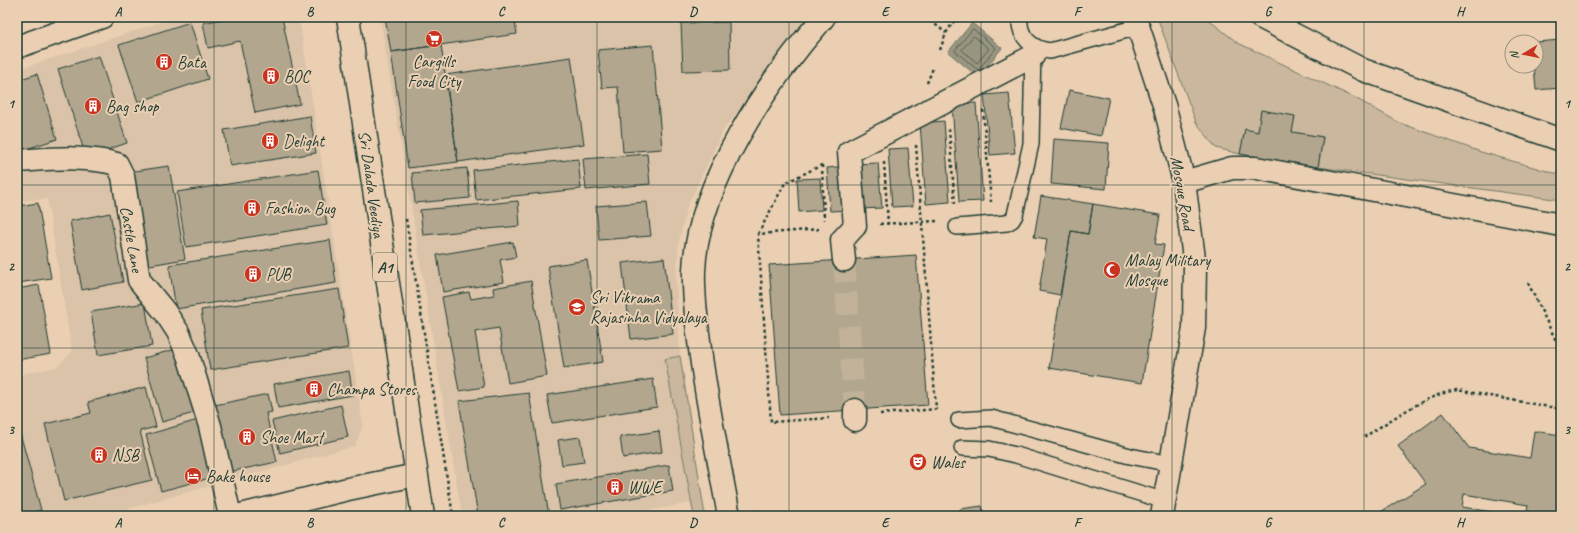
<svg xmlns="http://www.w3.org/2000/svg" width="1578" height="533" font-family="Caveat,sans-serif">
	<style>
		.built { fill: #dac3a8 }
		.green { fill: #cab79d; stroke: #747a68 }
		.water { fill: #9a9580; stroke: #697262 }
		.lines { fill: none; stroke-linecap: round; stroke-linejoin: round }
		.shore { stroke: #506052; stroke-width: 1 }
		.building { fill: #b2a68f; stroke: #1f3d34 }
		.pedestrian-tunnel { stroke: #c2b299; stroke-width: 22; stroke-dasharray: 22 11; stroke-linecap: butt }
		.service-casing { stroke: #1f3d34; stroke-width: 18 }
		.pedestrian-casing { stroke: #1f3d34; stroke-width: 25 }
		.minor-casing { stroke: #1f3d34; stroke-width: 25 }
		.tertiary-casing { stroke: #1f3d34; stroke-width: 25 }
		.primary-casing { stroke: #1f3d34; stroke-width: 25 }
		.trunk-casing { stroke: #1f3d34; stroke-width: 25 }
		.path { stroke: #1f3d34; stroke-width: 2.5; stroke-dasharray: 3 3; stroke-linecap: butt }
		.service { stroke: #ebcfb2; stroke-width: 15 }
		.pedestrian { stroke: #ebcfb2; stroke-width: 22 }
		.minor { stroke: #ebcfb2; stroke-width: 22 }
		.tertiary { stroke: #ebcfb2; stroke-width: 22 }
		.primary { stroke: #ebcfb2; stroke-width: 22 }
		.trunk { stroke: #ebcfb2; stroke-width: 22 }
		.path-bridge { stroke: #1f3d34; stroke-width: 2.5; stroke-dasharray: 3 3; stroke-linecap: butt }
		.grid { fill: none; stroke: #1f3d34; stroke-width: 1; stroke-opacity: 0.55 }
		.labels { text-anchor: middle; stroke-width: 4; stroke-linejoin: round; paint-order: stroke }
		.shield { fill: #ebcfb2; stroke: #5c695a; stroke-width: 1 }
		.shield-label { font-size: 16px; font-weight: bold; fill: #1f3d34 }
		.poi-label { font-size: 17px; fill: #1f3d34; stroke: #ebcfb2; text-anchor: start }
		.street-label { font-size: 17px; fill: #1f3d34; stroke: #ebcfb2 }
		.neatline { fill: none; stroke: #1f3d34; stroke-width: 1.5 }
		.grid-label { font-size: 13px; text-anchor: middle; font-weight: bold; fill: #1f3d34 }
	</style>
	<rect width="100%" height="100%" fill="#ebcfb2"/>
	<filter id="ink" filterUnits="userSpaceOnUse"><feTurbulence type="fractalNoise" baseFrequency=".025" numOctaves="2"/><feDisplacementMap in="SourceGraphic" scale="8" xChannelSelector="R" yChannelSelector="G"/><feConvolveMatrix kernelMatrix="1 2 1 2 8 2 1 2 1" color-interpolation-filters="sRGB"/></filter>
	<g filter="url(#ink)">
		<path class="built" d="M176,17H299L363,425L355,446L101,516H17V375L57,367L72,352L47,199L17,201V70Z
			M380,17H808L723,131L687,207L679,241L676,278L680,356L665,359L691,503L617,516H462Z"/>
		<path class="green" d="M1157,17H1205L1238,43L1355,98L1400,123L1481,152L1561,175V200L1318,167L1323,137L1292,132L1294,116L1261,111L1258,132L1245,130L1240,154L1216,148L1196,122Z
			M680,356L705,516H694L665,359Z"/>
		<path class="water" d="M972,23L1002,48L978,77L948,52Z"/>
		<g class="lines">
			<path class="shore" d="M973,29L996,48L978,70L955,51Z
				M974,36L989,49L977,63L962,50Z"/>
		</g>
		<path class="building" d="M232,17H282L300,104L255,113L240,41L208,48L203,23Z
			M385,17H514L517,34L391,52Z
			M190,22L208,79L138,102L119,45Z
			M729,22L730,70L683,71L681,23Z
			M1561,40V88L1536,90L1534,66H1536V42Z
			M441,45L458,162L408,168L391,52Z
			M653,45L662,149L623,152L618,87L602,88L598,50Z
			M99,56L127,143L86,157L58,69Z
			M571,57L584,144L458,162L445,75Z
			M37,74L57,139L17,152V80Z
			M1069,90L1109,98L1101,136L1061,128Z
			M1009,93L1015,153L990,155L984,95Z
			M976,103L983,201L959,202L952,104Z
			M1261,110L1295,116L1292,132L1323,137L1318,167L1240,154L1245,129L1258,132Z
			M310,116L316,153L230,166L224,130Z
			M944,121L950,202L926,204L920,123Z
			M1054,139L1109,143L1106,189L1051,184Z
			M908,148L913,206L892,207L888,149Z
			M647,154L650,184L586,190L583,159Z
			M578,159L581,189L476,200L473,170Z
			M878,163L882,208L860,209L856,164Z
			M169,166L185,259L144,266L128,172Z
			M848,166L851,210L830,211L827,168Z
			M467,168L470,198L415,203L412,173Z
			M318,170L327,225L186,247L177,192Z
			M820,178L822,210L799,212L797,179Z
			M1041,196L1093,204L1088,234L1071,231L1060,295L1039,291L1047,239L1034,237Z
			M518,201L520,226L423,235L420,210Z
			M647,202L651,236L599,240L596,206Z
			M38,203L51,278L18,283L17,206Z
			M1093,204L1160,215L1155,244L1164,245L1142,383L1049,368L1071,231L1088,234Z
			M110,213L123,282L82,290L70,221Z
			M330,240L336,283L176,309L169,265Z
			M513,242L516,257L500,260L504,282L443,292L437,255Z
			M916,255L928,405L780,415L769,265Z
			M664,258L673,334L631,339L622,263Z
			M587,260L603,362L564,368L548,266Z
			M531,281L547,376L508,383L499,328L475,332L484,387L459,391L442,297L469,292L471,299L494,295L493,288Z
			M39,285L51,354L17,360V289Z
			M339,289L348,348L210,370L201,310Z
			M145,303L152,346L98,355L91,312Z
			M176,349L194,413L162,422L144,358Z
			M349,371L353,395L278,408L274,384Z
			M653,379L657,407L552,423L547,395Z
			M146,387L156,427L140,431L152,480L64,501L45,424L91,413L88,402Z
			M529,393L549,516H478L459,401Z
			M268,394L272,412L266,413L277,462L229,472L215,405Z
			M341,405L348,437L280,453L272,421Z
			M1443,413L1469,448L1530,458L1534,431L1561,435V512L1554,511L1553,516H1526L1528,505L1464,494L1462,507L1517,516H1374L1426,484L1398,446Z
			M198,420L214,477L161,491L146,435Z
			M17,422L41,510L21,516H17Z
			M659,431L662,452L623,458L620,437Z
			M580,437L584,462L562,465L558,440Z
			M669,465L673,491L560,510L556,484Z
			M982,506L984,516H961L960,509Z"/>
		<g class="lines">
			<path class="pedestrian-tunnel" d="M844,260L855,410"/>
			<defs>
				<path id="service" d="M1020,17C1018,37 1032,49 1050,51L1138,27
					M957,227L1007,223L1012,220L1015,215L1031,144L1033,49
					M959,420L991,418L1130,456L1171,464
					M962,448L989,449L1016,455L1165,501"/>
				<path id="pedestrian" d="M844,260L842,240L855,226L849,152L1033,56
					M855,410V420"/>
				<path id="minor" d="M17,161C49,159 86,155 117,164L123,176L139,280L165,312L178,332L188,355L210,426L230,516
					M1184,182L1232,168H1256L1561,225"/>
				<path id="tertiary" d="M1260,17L1363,70L1561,140
					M17,47L102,17
					M729,516C719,461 707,405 700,349C697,324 693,297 694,271C697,184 768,81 824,17"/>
				<path id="primary" d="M1135,17L1165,108L1184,182L1195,266L1194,328L1162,516
					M237,516L348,489L416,475"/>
				<path id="trunk" d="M348,17L423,516"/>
			</defs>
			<use href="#service" class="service-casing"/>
			<use href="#pedestrian" class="pedestrian-casing"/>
			<use href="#minor" class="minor-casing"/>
			<use href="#tertiary" class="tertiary-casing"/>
			<use href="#primary" class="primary-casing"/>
			<use href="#trunk" class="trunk-casing"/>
			<path class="path" d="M926,17L946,33
				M955,20L999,19
				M940,50L946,33L957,17
				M927,83L933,68
				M983,110L991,202
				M949,129L955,205
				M884,162L888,224
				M822,165L824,220
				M406,219L453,516
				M880,224L937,221
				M819,229L758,234L771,422L829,418
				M758,234L785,183L824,164
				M1528,283L1561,351
				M880,414L936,409L916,145
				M1364,437C1392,420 1425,395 1457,390L1561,409"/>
			<use href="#service" class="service"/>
			<use href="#pedestrian" class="pedestrian"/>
			<use href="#minor" class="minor"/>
			<use href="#tertiary" class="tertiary"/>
			<use href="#primary" class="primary"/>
			<use href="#trunk" class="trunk"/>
			<path class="path-bridge" d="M710,515L759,511"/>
		</g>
	</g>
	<path class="grid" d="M214,17V516M406,17V516M597,17V516M789,17V516M981,17V516M1172,17V516M1364,17V516M17,185H1561M17,348H1561"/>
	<defs>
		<symbol id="supermarket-disc" viewBox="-11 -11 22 22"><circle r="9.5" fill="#c8321e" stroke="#ebcfb2"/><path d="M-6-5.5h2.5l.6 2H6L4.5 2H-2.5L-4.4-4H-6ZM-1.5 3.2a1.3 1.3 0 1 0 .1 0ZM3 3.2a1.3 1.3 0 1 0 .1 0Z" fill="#fff"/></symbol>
		<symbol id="building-disc" viewBox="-11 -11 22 22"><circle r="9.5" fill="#c8321e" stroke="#ebcfb2"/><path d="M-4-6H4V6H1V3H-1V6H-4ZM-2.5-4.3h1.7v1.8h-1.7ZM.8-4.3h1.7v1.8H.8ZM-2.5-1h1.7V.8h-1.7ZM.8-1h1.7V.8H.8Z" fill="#fff"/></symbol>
		<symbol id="mosque-disc" viewBox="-11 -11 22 22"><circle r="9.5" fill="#c8321e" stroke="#ebcfb2"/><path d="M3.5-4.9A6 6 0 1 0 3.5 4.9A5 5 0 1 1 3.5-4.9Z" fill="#fff"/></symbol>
		<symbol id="school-disc" viewBox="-11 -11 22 22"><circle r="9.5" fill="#c8321e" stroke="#ebcfb2"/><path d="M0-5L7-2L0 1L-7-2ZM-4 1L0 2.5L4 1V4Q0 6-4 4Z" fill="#fff"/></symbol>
		<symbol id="theatre-disc" viewBox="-11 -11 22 22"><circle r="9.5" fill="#c8321e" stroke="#ebcfb2"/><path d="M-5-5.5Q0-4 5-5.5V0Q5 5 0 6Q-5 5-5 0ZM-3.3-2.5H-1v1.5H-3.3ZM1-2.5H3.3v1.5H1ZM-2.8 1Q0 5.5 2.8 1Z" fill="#fff"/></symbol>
		<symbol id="hotel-disc" viewBox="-11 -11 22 22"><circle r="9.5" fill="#c8321e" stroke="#ebcfb2"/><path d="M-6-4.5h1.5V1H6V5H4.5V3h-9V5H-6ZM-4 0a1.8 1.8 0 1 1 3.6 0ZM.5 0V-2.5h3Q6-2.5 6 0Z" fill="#fff"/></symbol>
	</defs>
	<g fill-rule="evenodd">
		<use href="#supermarket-disc" x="424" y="29" width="20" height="20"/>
		<use href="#building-disc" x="154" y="52" width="20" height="20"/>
		<use href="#building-disc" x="261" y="66" width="20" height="20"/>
		<use href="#building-disc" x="83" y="96" width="20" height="20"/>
		<use href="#building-disc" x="260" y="131" width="20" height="20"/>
		<use href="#building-disc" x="242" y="198" width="20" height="20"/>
		<use href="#mosque-disc" x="1102" y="260" width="20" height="20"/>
		<use href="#building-disc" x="243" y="264" width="20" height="20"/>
		<use href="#school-disc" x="567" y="297" width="20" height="20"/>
		<use href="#building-disc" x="304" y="379" width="20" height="20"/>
		<use href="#building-disc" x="237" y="427" width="20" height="20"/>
		<use href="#building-disc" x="89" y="445" width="20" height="20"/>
		<use href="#theatre-disc" x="908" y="452" width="20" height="20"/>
		<use href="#hotel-disc" x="183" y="466" width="20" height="20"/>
		<use href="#building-disc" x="605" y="477" width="20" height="20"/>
	</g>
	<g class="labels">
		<rect class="shield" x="373" y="253" width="24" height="28" rx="3"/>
		<g class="shield-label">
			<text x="385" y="273">A1</text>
		</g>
		<g class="poi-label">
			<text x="434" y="67" text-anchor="middle">Cargills<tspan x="434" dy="20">Food City</tspan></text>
			<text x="177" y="68">Bata</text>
			<text x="284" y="82">BOC</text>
			<text x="106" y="112">Bag shop</text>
			<text x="283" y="147">Delight</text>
			<text x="265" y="214">Fashion Bug</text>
			<text x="1125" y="266">Malay Military<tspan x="1125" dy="20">Mosque</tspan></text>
			<text x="266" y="280">PUB</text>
			<text x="590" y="303">Sri Vikrama<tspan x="590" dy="20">Rajasinha Vidyalaya</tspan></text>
			<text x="327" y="395">Champa Stores</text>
			<text x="260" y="443">Shoe Mart</text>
			<text x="112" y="461">NSB</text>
			<text x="931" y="468">Wales</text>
			<text x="206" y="482">Bake house</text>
			<text x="628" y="493">WWE</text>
		</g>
		<g class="street-label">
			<text transform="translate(372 184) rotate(82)" y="6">Sri Dalada Veediya</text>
			<text transform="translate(1183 193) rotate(80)" y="6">Mosque Road</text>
			<text transform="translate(132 239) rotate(80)" y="6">Castle Lane</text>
		</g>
	</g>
	<rect width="1578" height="533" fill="none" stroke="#ebcfb2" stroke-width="44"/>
	<g transform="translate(1524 54) rotate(260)"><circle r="19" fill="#ebcfb2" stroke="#999580"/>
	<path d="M0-3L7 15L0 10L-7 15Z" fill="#c8321e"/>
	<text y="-6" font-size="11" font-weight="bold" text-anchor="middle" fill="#1f3d34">N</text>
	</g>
	<rect x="22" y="22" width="1534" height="489" class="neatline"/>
	<g class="grid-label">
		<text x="118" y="16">A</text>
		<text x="310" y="16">B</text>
		<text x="501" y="16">C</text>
		<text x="693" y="16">D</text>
		<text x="885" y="16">E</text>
		<text x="1077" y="16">F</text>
		<text x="1268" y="16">G</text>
		<text x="1460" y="16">H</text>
		<text x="11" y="108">1</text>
		<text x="1567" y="108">1</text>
		<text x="11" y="271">2</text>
		<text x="1567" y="271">2</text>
		<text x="11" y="434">3</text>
		<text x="1567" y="434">3</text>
		<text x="118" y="527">A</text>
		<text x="310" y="527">B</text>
		<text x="501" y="527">C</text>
		<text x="693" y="527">D</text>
		<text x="885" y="527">E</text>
		<text x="1077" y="527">F</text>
		<text x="1268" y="527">G</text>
		<text x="1460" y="527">H</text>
	</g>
</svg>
